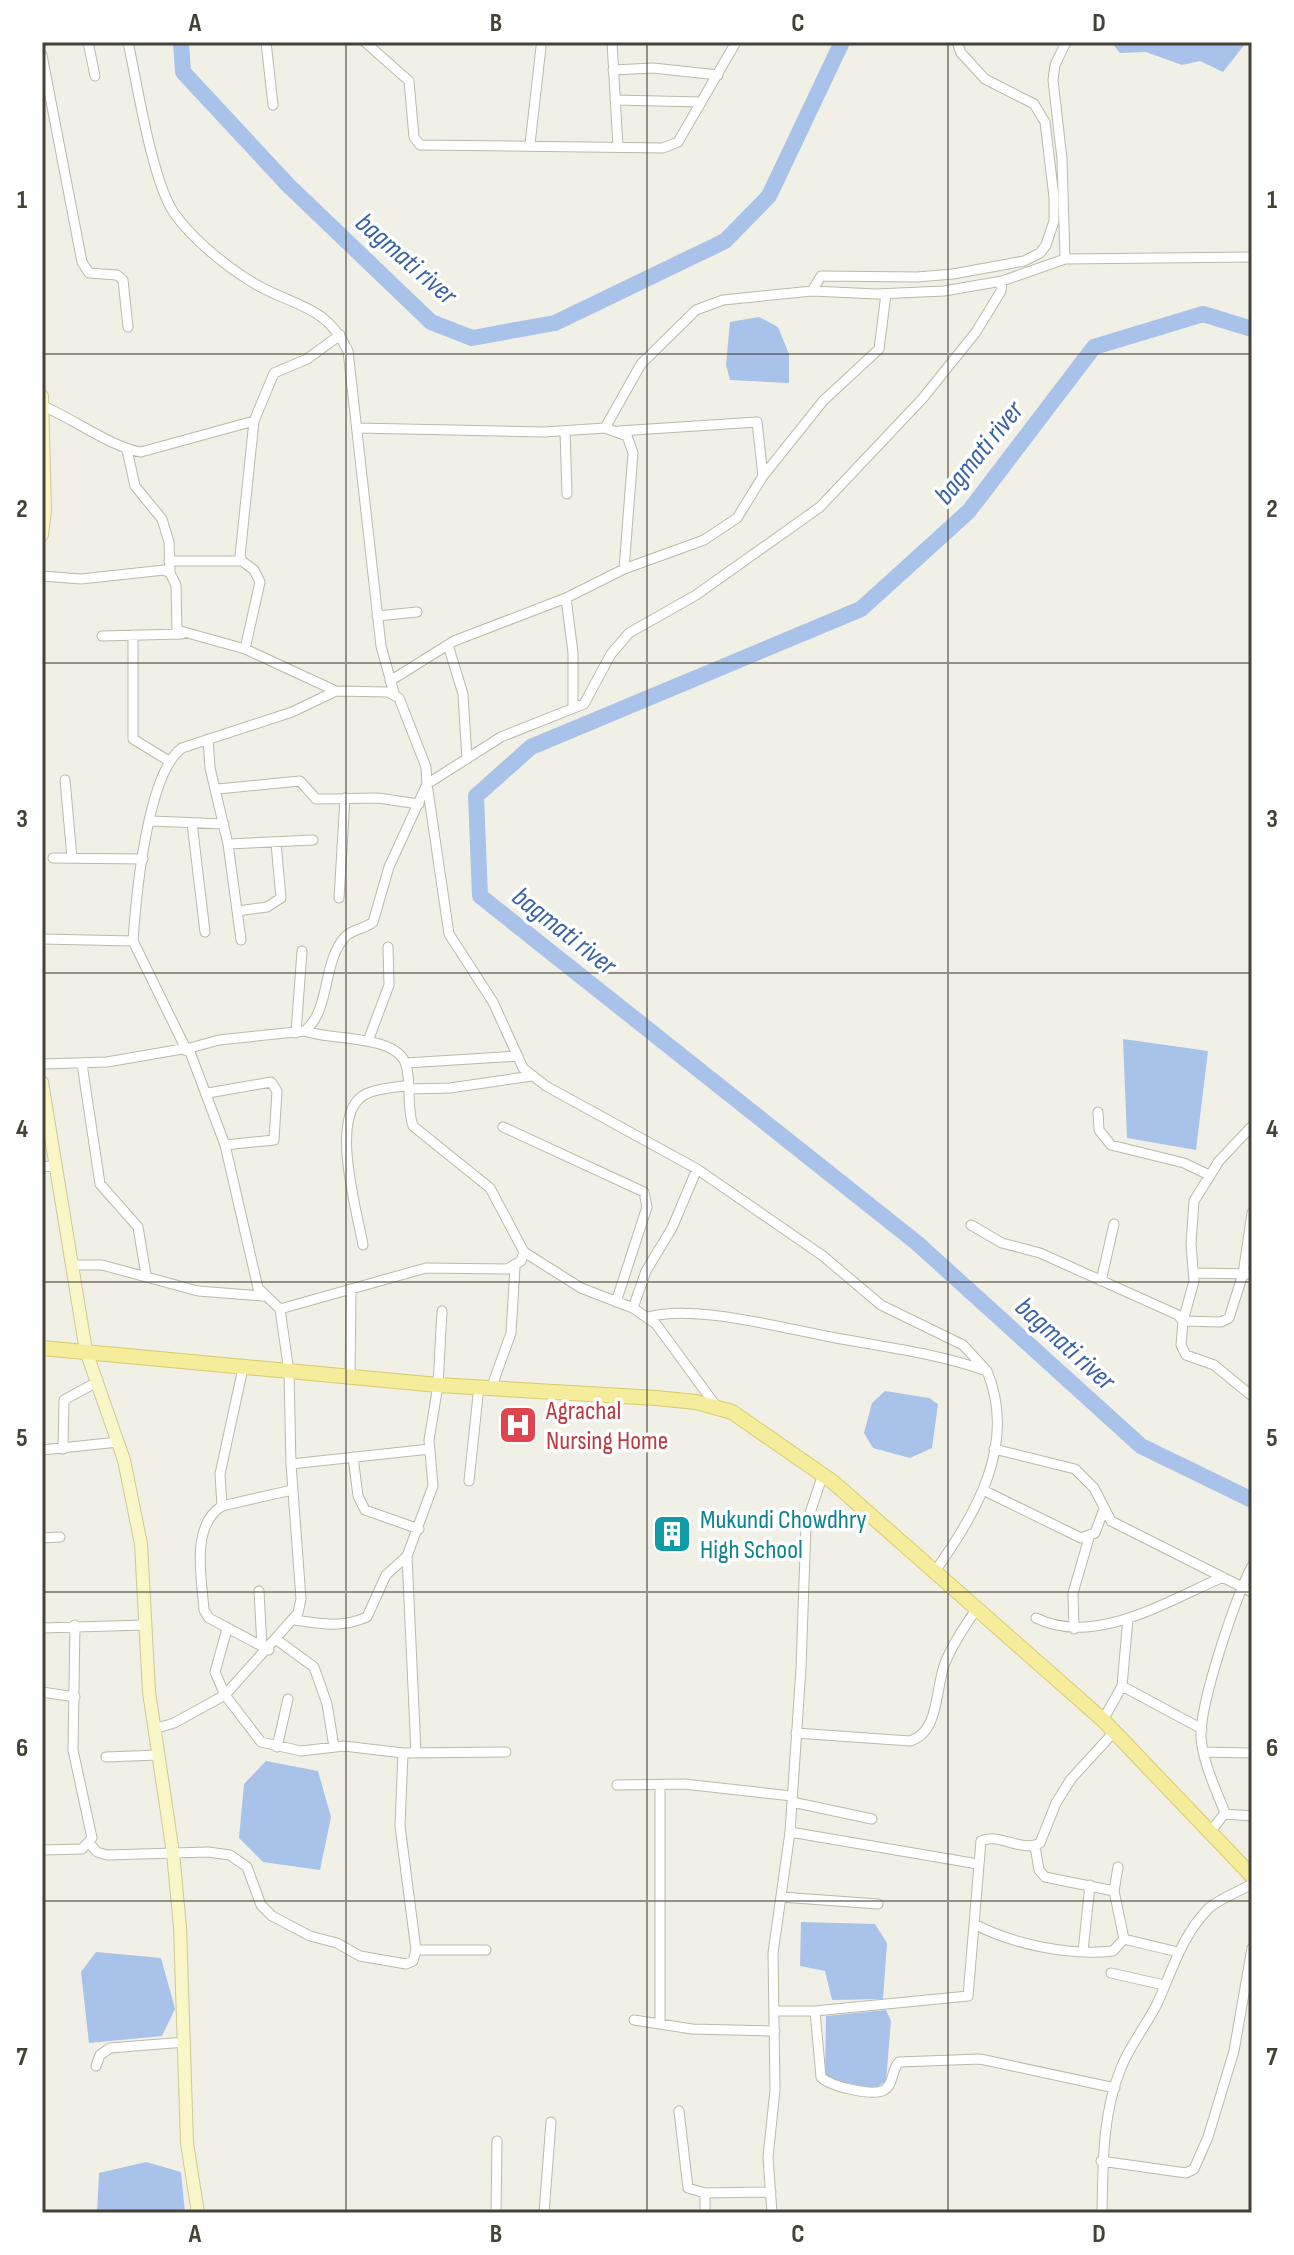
<svg xmlns="http://www.w3.org/2000/svg" width="1294" height="2255" font-family="'Sofia Sans Condensed',sans-serif">
	<style>
		.water { fill: #a8c2e9 }
		.lines { fill: none; stroke-linecap: round; stroke-linejoin: round }
		.river { stroke: #a8c2e9; stroke-width: 16 }
		.street-casing { stroke: #bcb9aa; stroke-width: 11 }
		.secondary-casing { stroke: #cdc999; stroke-width: 14 }
		.primary-casing { stroke: #d8cc6d; stroke-width: 16 }
		.street { stroke: #fff; stroke-width: 9 }
		.secondary { stroke: #f9f7c8; stroke-width: 12 }
		.primary { stroke: #f5ec9c; stroke-width: 14 }
		.grid { fill: none; stroke: #444136; stroke-width: 2; stroke-opacity: 0.55 }
		.labels { text-anchor: middle; stroke-width: 7; stroke-linejoin: round; paint-order: stroke }
		.health-label { font-size: 26px; fill: #be3a42; stroke: #fff; text-anchor: start }
		.culture-label { font-size: 26px; fill: #0d838f; stroke: #fff; text-anchor: start }
		.water-label { font-size: 28px; font-style: italic; fill: #3963a5; stroke: #fff }
		.neatline { fill: none; stroke: #444136; stroke-width: 3 }
		.grid-label { font-size: 26px; text-anchor: middle; font-weight: bold; fill: #444136 }
	</style>
	<rect width="100%" height="100%" fill="#f1f0e6"/>
	<path class="water" d="M1111,42H1244L1245,44L1223,72L1200,61L1182,65L1146,52L1120,53Z
		M759,317L778,327L789,354V383L730,380L726,365L730,322Z
		M1123,1039L1208,1051L1196,1150L1127,1138Z
		M885,1391L929,1398L938,1404L932,1448L910,1458L873,1448L864,1433L872,1403Z
		M266,1761L318,1771L331,1817L320,1870L263,1862L239,1838L244,1784Z
		M801,1922L875,1924L887,1943L883,1999L832,2000L825,1971L800,1966Z
		M96,1952L161,1958L175,2009L162,2036L89,2043L81,1972Z
		M886,2010L891,2021L886,2081L875,2089L825,2078L826,2016Z
		M146,2162L181,2172L185,2213H97L99,2173Z"/>
	<g class="lines">
		<path class="river" d="M181,42L183,72L288,185L431,322L472,338L555,323L725,241L769,196L842,42
			M1252,329L1203,314L1094,347L969,511L861,609L531,747L476,796L480,896L917,1243L1141,1446L1252,1500"/>
		<defs>
			<path id="street" d="M88,42L95,76
				M128,42C137,83 152,181 174,213C193,240 229,269 257,285C296,307 326,305 348,351L381,646L394,693
				M266,42L273,105
				M365,42L409,81L414,137L420,145L663,148L678,142L736,42
				M612,42L618,147
				M42,55L82,262L89,273L117,275L123,280L128,327
				M613,70L653,68L718,75
				M615,100L700,102
				M530,144L541,47
				M1065,259L1062,159L1053,80L1055,65L1066,42
				M812,291L821,276L917,277L953,274L1024,261L1040,253L1046,245L1054,221V197L1045,122L1034,104L985,79L961,53L957,42
				M43,406C72,418 113,448 141,452L254,421
				M357,428L544,432L605,428L641,364L696,310L723,300L812,291L876,294L944,291L1002,281L1065,259L1252,257
				M565,431L567,494
				M619,431L757,422L763,476
				M127,450L135,486L162,519L169,542L170,573
				M169,561H242
				M624,569L704,540L737,518L763,476L823,401L879,349L886,294
				M42,576L81,579L164,570L170,573L176,585L177,630L245,649L336,691
				M566,598L573,653V708
				M377,616L417,612
				M133,635V739L169,761
				M102,636L182,634
				M448,645L463,694L467,759
				M245,649L260,582L254,570L242,561L240,556L254,421L274,373L307,359L340,335
				M390,681L454,641L566,598L624,569L633,453L627,436L605,428
				M208,739L210,768L228,844L241,940
				M65,780L72,858
				M218,789L300,781L316,799L378,798L419,804
				M151,821L224,824
				M192,823L205,932
				M228,844L313,840
				M53,858L143,859
				M339,898L345,798
				M237,911L267,907L281,898L276,843
				M42,939L133,941L186,1049L219,1040L305,1031C331,1009 322,962 345,937C352,929 365,929 373,922L389,867L427,784L426,767L399,698L388,692L336,691L292,712L182,748C147,773 136,897 133,941
				M305,1031C331,1041 397,1034 406,1065C412,1085 406,1106 413,1126L490,1188L524,1252L581,1288L633,1308L656,1324L716,1406
				M296,1033L302,951
				M368,1041L389,985L388,947
				M406,1063L518,1056
				M42,1064L107,1062L182,1049L190,1052L225,1145L258,1288L280,1309L289,1372L291,1464L301,1599L298,1613L225,1695L174,1723L154,1729
				M82,1064L100,1184L138,1227L146,1275
				M409,1089L450,1088L532,1076
				M208,1093L271,1082L277,1091L274,1140L225,1145
				M1098,1112L1099,1130L1111,1145L1184,1163L1209,1175
				M1252,1126L1219,1161L1194,1201L1191,1244L1194,1281L1183,1321L1221,1322L1229,1318L1243,1274L1252,1213
				M503,1127L644,1192L647,1207L616,1302
				M42,1166L55,1167
				M971,1225L1002,1243L1040,1253L1178,1315L1183,1321L1181,1345L1186,1355L1214,1365L1252,1396
				M363,1245C357,1211 331,1123 360,1098C371,1088 395,1088 409,1085
				M71,1265H102L198,1291L263,1296
				M1194,1273L1252,1274
				M1101,1281L1114,1224
				M633,1308L646,1271L672,1228L697,1169
				M280,1309L426,1268L507,1269L521,1261L524,1252
				M648,1317C694,1304 782,1328 831,1337C883,1347 937,1353 987,1371C1017,1443 977,1513 935,1571
				M987,1371L963,1345L881,1305L823,1256L697,1169L546,1086L523,1068L493,1002L449,934L427,784L501,737L584,704L611,654L629,633L696,595L820,507L923,398L976,332L1001,291L1002,281
				M350,1378L351,1290
				M492,1386L511,1333L515,1267
				M63,1449L64,1400L97,1382
				M994,1449L1075,1469L1094,1488L1111,1521L1252,1592
				M42,1450L118,1442
				M353,1457L358,1496L365,1510L419,1529
				M291,1464L430,1449
				M469,1481L479,1386
				M985,1491L1081,1538L1095,1533L1104,1509
				M222,1506L220,1474L243,1368
				M42,1538L60,1537
				M259,1591L262,1647
				M1036,1618C1095,1647 1167,1601 1223,1577
				M295,1620C322,1624 342,1628 367,1617L386,1575L407,1556
				M42,1628L145,1625
				M227,1629L215,1672L225,1695L261,1742L301,1751L344,1746L403,1753L506,1752
				M1074,1629L1073,1593L1089,1538
				M277,1640L314,1667L327,1704L334,1747
				M269,1650L209,1618L204,1610C202,1579 190,1526 222,1506L292,1490
				M1122,1686L1202,1729
				M42,1692L75,1697
				M1103,1720L1122,1686L1128,1618
				M796,1733L910,1741C940,1732 935,1688 945,1663C953,1643 965,1626 977,1608
				M277,1747L288,1699
				M1203,1752L1252,1753
				M416,1753L407,1556L433,1486L429,1440L438,1385L442,1311
				M106,1757L158,1755
				M617,1785L684,1784L792,1796
				M792,1802L872,1819
				M1224,1814L1252,1816
				M790,1832L978,1864
				M1210,1832L1225,1813C1216,1789 1203,1764 1201,1737C1200,1702 1235,1599 1252,1566
				M90,1844L97,1852L107,1855L208,1852L230,1855L247,1867L261,1905L272,1916L310,1936L337,1943L360,1956L406,1964L413,1961L416,1950L400,1826L403,1753
				M1035,1846L1039,1870L1045,1877L1114,1891
				M42,1850L82,1849L92,1838L73,1750L75,1625
				M1118,1867L1114,1891L1124,1939L1178,1952
				M781,1897L878,1904
				M974,1924C1013,1944 1068,1956 1113,1951L1124,1939
				M416,1950H486
				M1083,1951L1090,1885
				M1111,1973L1164,1985
				M776,2011H815L968,1996L981,1841C999,1832 1021,1853 1040,1843L1056,1803L1071,1779L1114,1732
				M815,2011L821,2077C829,2086 874,2097 884,2090C894,2085 891,2070 899,2062L980,2059L1115,2088
				M634,2020L692,2029L775,2031
				M660,2022V1785
				M96,2066L100,2055L110,2048L185,2042
				M679,2111L688,2188L705,2193L771,2192
				M1101,2161L1186,2173L1194,2169L1208,2137L1234,2051L1252,1948
				M705,2193V2213
				M496,2213L497,2141
				M544,2213L551,2122
				M772,2213L768,2157L775,2090L773,1953L790,1832L801,1668L806,1525L823,1474
				M1102,2213C1103,2165 1102,2114 1121,2068C1130,2045 1146,2026 1157,2004C1172,1971 1182,1935 1209,1908C1221,1898 1238,1892 1252,1884"/>
			<path id="secondary" d="M42,396L45,510L42,535
				M42,1082L86,1351L124,1460L141,1544L149,1692L173,1853L180,1927L187,2143L198,2213"/>
			<path id="primary" d="M42,1348L438,1385L656,1398L696,1402L732,1412L833,1482L1103,1720L1252,1876"/>
		</defs>
		<use href="#street" class="street-casing"/>
		<use href="#secondary" class="secondary-casing"/>
		<use href="#primary" class="primary-casing"/>
		<use href="#street" class="street"/>
		<use href="#secondary" class="secondary"/>
		<use href="#primary" class="primary"/>
	</g>
	<path class="grid" d="M346,42V2213M647,42V2213M948,42V2213M42,354H1252M42,663H1252M42,973H1252M42,1282H1252M42,1592H1252M42,1901H1252"/>
	<defs>
		<symbol id="hospital-square" viewBox="-11 -11 22 22"><rect x="-9" y="-9" width="18" height="18" rx="4" fill="#e0444e" stroke="#fff"/><path d="M-5-5h3v3.5h4V-5h3V5h-3V1.5h-4V5h-3Z" fill="#fff"/></symbol>
		<symbol id="building-square" viewBox="-11 -11 22 22"><rect x="-9" y="-9" width="18" height="18" rx="4" fill="#0f9aa8" stroke="#fff"/><path d="M-4-6H4V6H1V3H-1V6H-4ZM-2.5-4.3h1.7v1.8h-1.7ZM.8-4.3h1.7v1.8H.8ZM-2.5-1h1.7V.8h-1.7ZM.8-1h1.7V.8H.8Z" fill="#fff"/></symbol>
	</defs>
	<g fill-rule="evenodd">
		<use href="#hospital-square" x="496" y="1403" width="44" height="44"/>
		<use href="#building-square" x="650" y="1512" width="44" height="44"/>
	</g>
	<g class="labels">
		<g class="health-label">
			<text x="546" y="1419">Agrachal<tspan x="546" dy="30">Nursing Home</tspan></text>
		</g>
		<g class="culture-label">
			<text x="700" y="1528">Mukundi Chowdhry<tspan x="700" dy="30">High School</tspan></text>
		</g>
		<g class="water-label">
			<text transform="translate(407 258) rotate(41)" y="10">bagmati river</text>
			<text transform="translate(978 452) rotate(-51)" y="10">bagmati river</text>
			<text transform="translate(565 930) rotate(38)" y="10">bagmati river</text>
			<text transform="translate(1066 1343) rotate(42)" y="10">bagmati river</text>
		</g>
	</g>
	<rect width="1294" height="2255" fill="none" stroke="#ffffff" stroke-width="88"/>
	<rect x="44" y="44" width="1206" height="2167" class="neatline"/>
	<g class="grid-label">
		<text x="195" y="31">A</text>
		<text x="496" y="31">B</text>
		<text x="798" y="31">C</text>
		<text x="1099" y="31">D</text>
		<text x="22" y="208">1</text>
		<text x="1272" y="208">1</text>
		<text x="22" y="517">2</text>
		<text x="1272" y="517">2</text>
		<text x="22" y="827">3</text>
		<text x="1272" y="827">3</text>
		<text x="22" y="1137">4</text>
		<text x="1272" y="1137">4</text>
		<text x="22" y="1446">5</text>
		<text x="1272" y="1446">5</text>
		<text x="22" y="1756">6</text>
		<text x="1272" y="1756">6</text>
		<text x="22" y="2065">7</text>
		<text x="1272" y="2065">7</text>
		<text x="195" y="2242">A</text>
		<text x="496" y="2242">B</text>
		<text x="798" y="2242">C</text>
		<text x="1099" y="2242">D</text>
	</g>
</svg>
